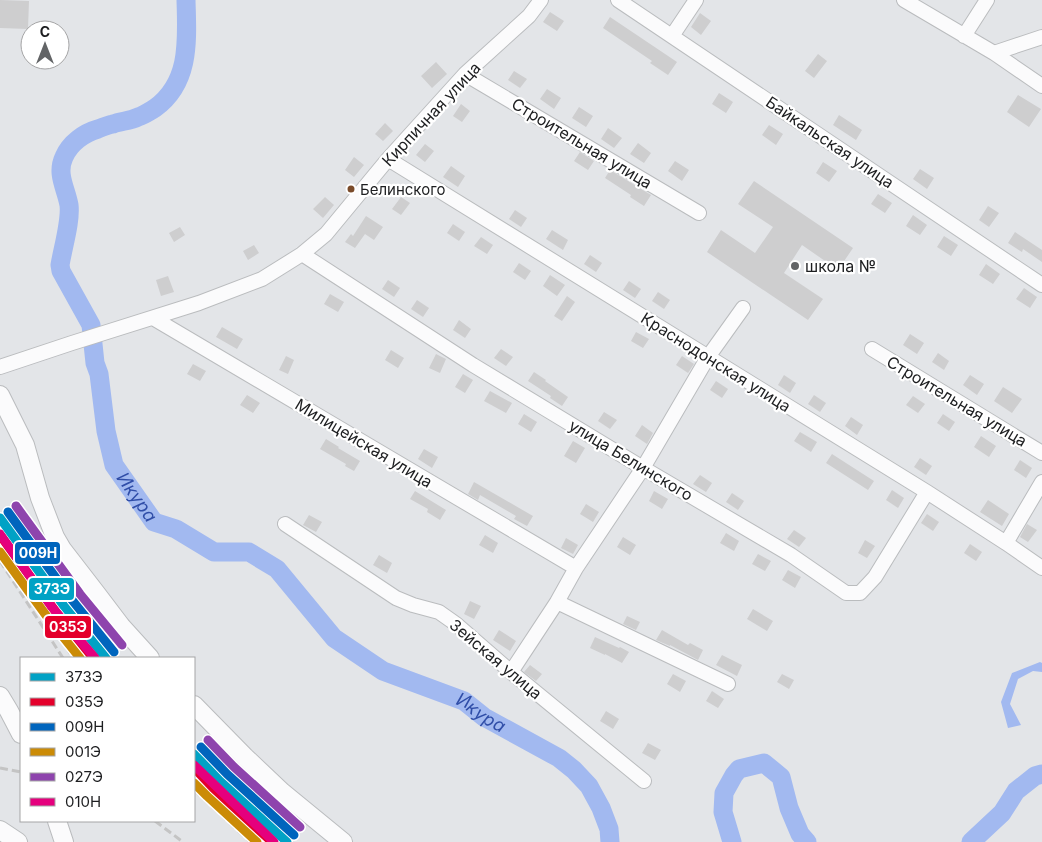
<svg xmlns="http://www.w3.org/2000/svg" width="1042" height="842" font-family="Inter,sans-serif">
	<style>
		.water { fill: #a2b9f0 }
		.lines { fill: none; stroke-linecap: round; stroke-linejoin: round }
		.river { stroke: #a2b9f0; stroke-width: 19 }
		.building { fill: #cececf }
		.minor-casing { stroke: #babcbe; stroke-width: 16 }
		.major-casing { stroke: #babcbe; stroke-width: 20 }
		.minor { stroke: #fbfbfc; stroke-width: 14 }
		.major { stroke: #fbfbfc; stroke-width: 18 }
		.rail { stroke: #c4c4c4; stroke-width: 3; stroke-dasharray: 8 4; stroke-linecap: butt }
		.rail-1-casing { stroke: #fff; stroke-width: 12 }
		.rail-2-casing { stroke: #fff; stroke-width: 12 }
		.rail-3-casing { stroke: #fff; stroke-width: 12 }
		.rail-4-casing { stroke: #fff; stroke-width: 12 }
		.rail-5-casing { stroke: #fff; stroke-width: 12 }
		.rail-6-casing { stroke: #fff; stroke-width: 12 }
		.rail-1 { stroke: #01a2c5; stroke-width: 9 }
		.rail-2 { stroke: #e4002b; stroke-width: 9 }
		.rail-3 { stroke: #0065bd; stroke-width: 9 }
		.rail-4 { stroke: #cb8b06; stroke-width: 9 }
		.rail-5 { stroke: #8e44ad; stroke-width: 9 }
		.rail-6 { stroke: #e5007d; stroke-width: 9 }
		.bus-dot { fill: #7a4b2a; stroke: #fff; stroke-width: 2 }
		.poi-dot { fill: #626466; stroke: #fff; stroke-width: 2 }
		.labels { text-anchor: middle; stroke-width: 4.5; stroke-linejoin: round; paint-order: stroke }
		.bus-label { font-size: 15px; fill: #1d1e20; stroke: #fff; text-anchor: start }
		.street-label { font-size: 16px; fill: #1d1e20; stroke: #fff }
		.poi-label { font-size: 16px; fill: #1d1e20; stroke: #fff; text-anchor: start }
		.water-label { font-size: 18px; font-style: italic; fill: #304ea8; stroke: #fff }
		.line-badge { stroke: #fff; stroke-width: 2 }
		.badge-label { font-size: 14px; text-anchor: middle; font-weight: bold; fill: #fff }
	</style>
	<rect width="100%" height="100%" fill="#e3e5e8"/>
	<path class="water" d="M1040,662L1042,663V672L1033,671L1018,679L1010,704L1021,725L1008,728L1001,702L1012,673Z"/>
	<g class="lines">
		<g class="river">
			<path id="s1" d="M186,0C187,39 191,82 155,108C150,111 144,115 138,117C130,121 121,121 113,124C108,125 103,127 98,129C84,133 70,143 64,157C56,174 66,188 69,205C71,221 63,247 60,265L61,271L91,325L95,363L99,374L106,431L114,465L154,522L176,529L214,552H249L277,569L334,638L383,671L464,701L484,717L559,758L574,770L589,786L601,808L609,829L610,842"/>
			<path d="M732,842L723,812L724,793L734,775L739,769L764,763L781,777L789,808L800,834L807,842"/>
			<path d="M971,842L1002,813L1016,791L1035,776L1042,774"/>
		</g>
	</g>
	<path class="building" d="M0,0L29,1L28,29L0,28Z
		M550,12L564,21L557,31L543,22Z
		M700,13L711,21L701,35L691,27Z
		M610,17L677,62L668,75L650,63L652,61L603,28Z
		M818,54L827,61L814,78L805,71Z
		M436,62L447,74L432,88L421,76Z
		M514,71L527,79L520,88L508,80Z
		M547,89L561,98L554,109L540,99Z
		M719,93L733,102L726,113L712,104Z
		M1018,95L1041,109L1029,127L1007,112Z
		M461,104L470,111L462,122L453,116Z
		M579,107L593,116L586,127L572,118Z
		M839,115L862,130L856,140L833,125Z
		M385,123L393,131L383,141L375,134Z
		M769,125L783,134L776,145L762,135Z
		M608,128L622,138L614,148L601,139Z
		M638,143L651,153L644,163L630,154Z
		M425,144L434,151L425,162L416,155Z
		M580,152L594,161L588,170L574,161Z
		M354,157L364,165L354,177L345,170Z
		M675,161L689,170L682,181L668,171Z
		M823,162L837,171L829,182L816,173Z
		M451,166L465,176L458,187L443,177Z
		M920,169L934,178L927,189L913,179Z
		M610,170L651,195L644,206L630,197L631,195L605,178Z
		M754,181L853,248L838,270L802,245L784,273L823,299L808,320L707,252L721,230L755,253L773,227L738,204Z
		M878,194L892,203L885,213L871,204Z
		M325,197L334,205L323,218L313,209Z
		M401,197L410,203L401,215L392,209Z
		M988,206L999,213L989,227L979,220Z
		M515,210L527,218L521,227L509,219Z
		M913,215L927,225L920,235L906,226Z
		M366,216L383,227L374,240L365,234L355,248L345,242L351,234L353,236Z
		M453,224L465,232L459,241L447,233Z
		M180,227L185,235L174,242L169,233Z
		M552,230L568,240L563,250L546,239Z
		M1015,232L1042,250V262L1023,249L1022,252L1008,243Z
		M944,236L958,245L951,256L937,247Z
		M481,237L493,245L487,254L474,246Z
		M254,245L259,253L248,260L243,251Z
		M590,255L602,263L596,272L584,264Z
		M519,263L531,271L525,280L513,272Z
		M986,264L1000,274L993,284L979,275Z
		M550,275L565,285L557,296L543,286Z
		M168,276L174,292L161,296L156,280Z
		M388,280L400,288L394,297L382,289Z
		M629,281L641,289L635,298L623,290Z
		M1024,288L1037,297L1030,308L1016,299Z
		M658,292L670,300L664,309L652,301Z
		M330,294L344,302L338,312L324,304Z
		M567,296L575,302L562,321L554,316Z
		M417,300L429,308L423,317L411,309Z
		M459,320L471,329L465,338L453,330Z
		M222,327L243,339L237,349L216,337Z
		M636,332L649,339L643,348L631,341Z
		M910,334L924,343L917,354L903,345Z
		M501,349L513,357L506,366L494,358Z
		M391,350L404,358L398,368L385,360Z
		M938,353L949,361L944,370L932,362Z
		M436,354L446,359L440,373L429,368Z
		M286,356L294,360L288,374L279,370Z
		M682,356L694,364L688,373L676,365Z
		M193,364L206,371L200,381L187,374Z
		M534,372L546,380L545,381L568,397L562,406L550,398L551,396L528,381Z
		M463,374L473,380L465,393L455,387Z
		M784,375L796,383L790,393L778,385Z
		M970,375L984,384L977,395L963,385Z
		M716,381L728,389L722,398L710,390Z
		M1003,387L1022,399L1012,413L994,401Z
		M490,391L512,403L506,413L484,401Z
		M247,395L260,403L253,413L240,405Z
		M814,395L826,403L820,412L808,404Z
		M913,396L925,404L918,413L906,405Z
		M604,412L617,420L610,429L598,421Z
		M524,414L537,422L531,432L518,424Z
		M943,414L955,422L949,431L937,423Z
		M851,417L863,425L857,435L845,426Z
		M642,425L653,433L647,444L635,436Z
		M800,432L817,442L811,452L794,441Z
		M981,436L996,446L989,457L974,447Z
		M326,439L339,447L338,448L360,461L354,471L345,466L346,464L320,449Z
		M573,441L585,448L576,463L564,456Z
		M424,449L438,457L432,468L418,459Z
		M832,454L874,481L868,490L826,463Z
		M920,458L932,466L926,475L914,467Z
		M1020,460L1032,468L1026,478L1014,470Z
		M700,475L712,483L706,492L693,484Z
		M474,482L533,516L527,526L514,519L516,516L480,495L478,500L468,494Z
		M892,490L904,498L898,508L886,500Z
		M415,491L446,510L440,520L427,512L428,509L410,499Z
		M654,491L668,499L662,509L649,501Z
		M732,493L744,501L738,510L726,502Z
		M988,500L1009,514L1002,526L980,512Z
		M586,504L599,512L593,522L580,514Z
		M927,514L939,522L933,531L921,523Z
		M309,515L322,522L316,532L303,525Z
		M1027,524L1037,530L1028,542L1020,537Z
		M794,530L806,538L799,547L787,539Z
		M726,533L739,541L734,551L720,543Z
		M485,535L498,543L493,553L479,545Z
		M623,537L636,545L630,555L617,547Z
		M566,538L578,545L573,554L561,548Z
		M865,540L875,546L867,558L858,553Z
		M970,544L982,552L976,561L964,553Z
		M758,554L771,561L765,571L752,564Z
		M379,555L392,563L387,573L373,565Z
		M788,570L801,577L795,588L782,580Z
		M470,601L481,606L474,619L464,614Z
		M753,609L773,621L767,631L747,619Z
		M627,616L640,622L636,630L623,624Z
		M499,630L516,641L510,651L493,640Z
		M662,630L688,645L690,643L703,650L698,660L670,645V646L656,640Z
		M595,637L619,648L620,647L629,652L622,663L605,654V655L590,648Z
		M722,655L742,665L737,676L716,665Z
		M530,665L542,674L536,681L524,672Z
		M673,674L686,681L680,692L667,684Z
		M782,674L794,680L789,689L777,682Z
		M712,691L724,699L718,708L706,701Z
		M606,711L619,719L613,729L600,721Z
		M648,743L661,750L655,760L642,753Z"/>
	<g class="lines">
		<defs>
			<path id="minor" d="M618,0L1042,285
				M904,0L994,53L1042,86
				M672,36L696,0
				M964,36L987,0
				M994,53L1042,37
				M465,74L699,213
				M388,159L927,492L1006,543L1042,568
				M302,254L473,365L643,468L791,555L846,593H860L875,577L927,492
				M153,318L576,568
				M872,349L1042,453
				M0,367L72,343L199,303L262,279L302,254L326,234L388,159L465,74L529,16L541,0
				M285,524L396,598L413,605L439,612L456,624L511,672L644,781
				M1006,543L1042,482
				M557,602L728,684
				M511,672L557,602L576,568L643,468L708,357L743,308"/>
			<path id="major" d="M0,395L25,445L40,498L55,537L62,549L96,593L121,626L150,658
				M0,696L9,711L21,734
				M194,705L245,757L282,792L343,842
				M57,821L64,842
				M0,830L18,842"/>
		</defs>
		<use href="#minor" class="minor-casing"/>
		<use href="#major" class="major-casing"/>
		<use href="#minor" class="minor"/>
		<use href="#major" class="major"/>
		<path class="rail" d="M0,547L73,658
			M0,561L63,658
			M0,768L21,772
			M194,790L250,842
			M155,821L183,842"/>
		<defs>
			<path id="rail-1" d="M0,518L64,606L106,658
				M194,754L220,781L287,842"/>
			<path id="rail-2" d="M0,535L56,612L93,658
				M194,768L213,788L272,842"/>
			<path id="rail-3" d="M8,512L72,600L114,652
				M201,747L227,774L294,835"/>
			<path id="rail-4" d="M0,552L48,618L80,658
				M194,783L207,796L257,842"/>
			<path id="rail-5" d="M16,506L80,594L122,645
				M208,740L234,767L300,827"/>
			<path id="rail-6" d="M0,534L51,606L95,658
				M194,765L274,842"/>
		</defs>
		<use href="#rail-1" class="rail-1-casing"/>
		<use href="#rail-2" class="rail-2-casing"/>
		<use href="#rail-3" class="rail-3-casing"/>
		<use href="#rail-4" class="rail-4-casing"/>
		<use href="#rail-5" class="rail-5-casing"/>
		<use href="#rail-6" class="rail-6-casing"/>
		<use href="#rail-1" class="rail-1"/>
		<use href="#rail-2" class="rail-2"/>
		<use href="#rail-3" class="rail-3"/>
		<use href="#rail-4" class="rail-4"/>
		<use href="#rail-5" class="rail-5"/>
		<use href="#rail-6" class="rail-6"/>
	</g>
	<circle class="bus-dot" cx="351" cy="189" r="4.5"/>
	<circle class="poi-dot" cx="795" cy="266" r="5"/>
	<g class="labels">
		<g class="bus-label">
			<text x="360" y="195">Белинского</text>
		</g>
		<g class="street-label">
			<text transform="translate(431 114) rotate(-47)" y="6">Кирпичная улица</text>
			<text transform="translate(830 142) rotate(34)" y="6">Байкальская улица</text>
			<text transform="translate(582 143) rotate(31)" y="6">Строительная улица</text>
			<text transform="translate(716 362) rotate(32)" y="6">Краснодонская улица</text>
			<text transform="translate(957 401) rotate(31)" y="6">Строительная улица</text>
			<text transform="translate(364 443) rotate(31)" y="6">Милицейская улица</text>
			<text transform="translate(631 460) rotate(31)" y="6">улица Белинского</text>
			<text transform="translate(496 659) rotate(40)" y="6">Зейская улица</text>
		</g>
		<g class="poi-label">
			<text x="805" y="272">школа №</text>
		</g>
		<g class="water-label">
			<text dy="6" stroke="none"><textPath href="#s1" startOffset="584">Икура</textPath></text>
			<text dy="6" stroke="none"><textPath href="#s1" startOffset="1005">Икура</textPath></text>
		</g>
	</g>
	<g class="line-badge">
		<rect x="14" y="541" width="47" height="24" rx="5" fill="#0065bd"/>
		<rect x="28" y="577" width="47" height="24" rx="5" fill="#01a2c5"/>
		<rect x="44" y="615" width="48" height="24" rx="5" fill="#e4002b"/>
	</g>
	<g class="badge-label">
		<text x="38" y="558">009Н</text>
		<text x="52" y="594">373Э</text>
		<text x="68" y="632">035Э</text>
	</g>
	<rect x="20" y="657" width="175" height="165" fill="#ffffff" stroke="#a5a5a6"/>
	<rect x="30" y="673" width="25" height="8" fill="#01a2c5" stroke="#a5a5a6"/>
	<text x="65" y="682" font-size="15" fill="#1d1e20">373Э</text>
	<rect x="30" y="698" width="25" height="8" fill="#e4002b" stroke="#a5a5a6"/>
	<text x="65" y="707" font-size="15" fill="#1d1e20">035Э</text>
	<rect x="30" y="723" width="25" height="8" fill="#0065bd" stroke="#a5a5a6"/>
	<text x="65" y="732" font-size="15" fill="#1d1e20">009Н</text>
	<rect x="30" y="748" width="25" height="8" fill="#cb8b06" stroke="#a5a5a6"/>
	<text x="65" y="757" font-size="15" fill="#1d1e20">001Э</text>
	<rect x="30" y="773" width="25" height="8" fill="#8e44ad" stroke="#a5a5a6"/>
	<text x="65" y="782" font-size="15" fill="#1d1e20">027Э</text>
	<rect x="30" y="798" width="25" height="8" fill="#e5007d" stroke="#a5a5a6"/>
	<text x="65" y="807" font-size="15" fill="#1d1e20">010Н</text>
	<g transform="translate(45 45)"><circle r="24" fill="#ffffff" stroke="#a5a5a6"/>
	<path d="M0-4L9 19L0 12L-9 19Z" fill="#626466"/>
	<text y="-8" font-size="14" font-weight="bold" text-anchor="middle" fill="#1d1e20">С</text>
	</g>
</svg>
